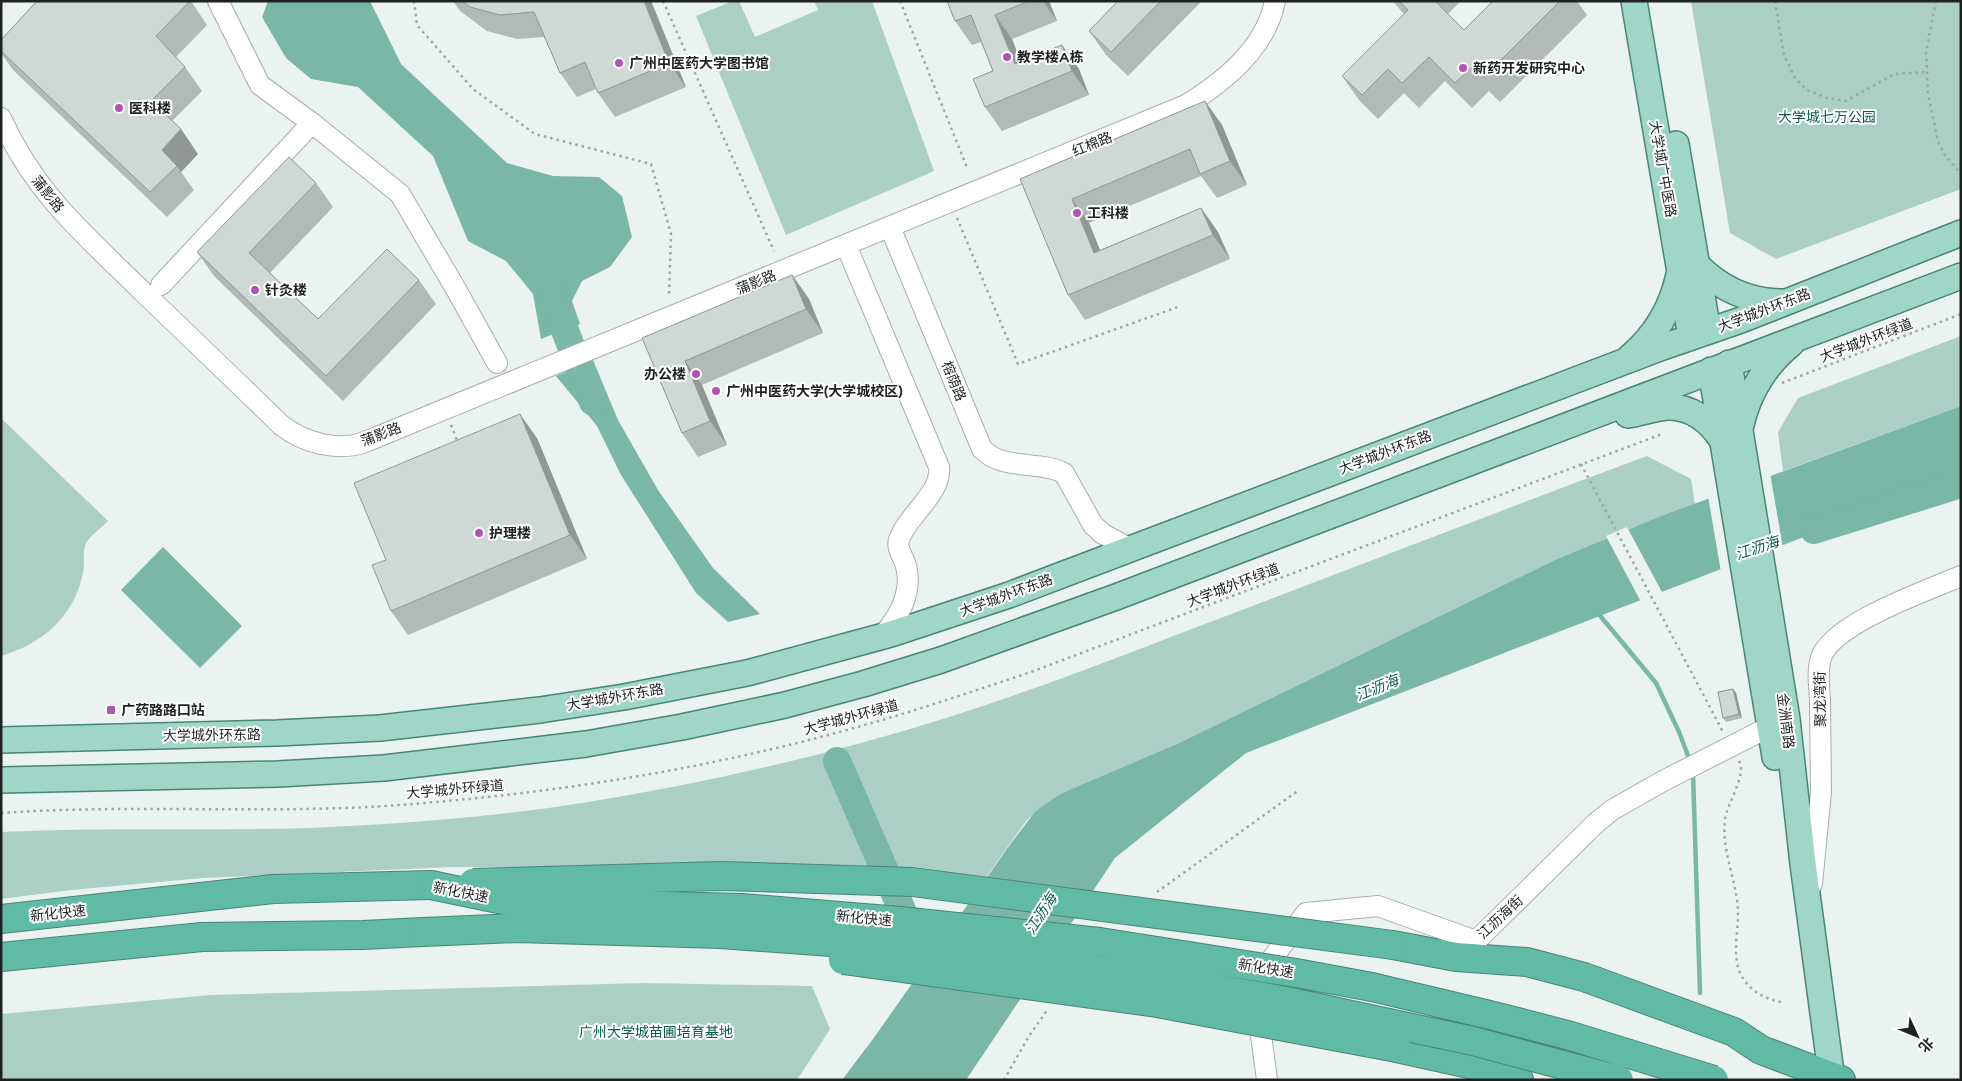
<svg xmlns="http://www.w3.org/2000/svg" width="1962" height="1081" font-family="'Varela Round','Noto Sans SC',sans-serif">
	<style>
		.green { fill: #abcfc5 }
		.water { fill: #7bb7a7 }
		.pier { fill: #eaf3f0 }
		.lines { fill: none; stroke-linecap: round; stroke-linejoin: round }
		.stream { stroke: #7bb7a7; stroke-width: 4.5 }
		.river { stroke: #7bb7a7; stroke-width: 28 }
		.minor-casing { stroke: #a6aeac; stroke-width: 22 }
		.major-casing { stroke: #498576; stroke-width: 28 }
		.highway-casing { stroke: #498576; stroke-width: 30 }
		.path { stroke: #9ea5a2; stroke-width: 2.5; stroke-dasharray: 2.5 4; stroke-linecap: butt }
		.minor { stroke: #fff; stroke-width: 20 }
		.major { stroke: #a0d6c8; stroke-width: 25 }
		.highway { stroke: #60baa4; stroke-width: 28 }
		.highway-bridge-casing { stroke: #498576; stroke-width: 30; stroke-linecap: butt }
		.highway-bridge { stroke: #60baa4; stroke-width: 28 }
		.wall { fill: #b1bab7 }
		.shaded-wall { fill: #909795 }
		.building { fill: #ced8d5; stroke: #909795 }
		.poi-dot { fill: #b251b8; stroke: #fff; stroke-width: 2 }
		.labels { text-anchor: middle; stroke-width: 4; stroke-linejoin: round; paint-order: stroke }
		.poi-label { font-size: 14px; font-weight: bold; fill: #1f2221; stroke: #fff; text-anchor: start }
		.park-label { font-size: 14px; fill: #0a5d4d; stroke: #fff }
		.street-label { font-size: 14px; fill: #1f2221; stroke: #fff }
		.water-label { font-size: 15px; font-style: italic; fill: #0f5f4f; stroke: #fff }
	</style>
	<rect width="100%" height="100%" fill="#eaf3f0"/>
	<path class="green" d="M733,1H739L755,37L818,10L814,1H872L934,171L786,235L696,16Z
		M1691,1H1961V189L1776,259L1730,233Z
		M1961,336V406L1783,471L1778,432L1798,398Z
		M1,418L108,521C101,528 91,535 86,543C82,550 85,565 83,573C74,617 42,644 1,656Z
		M1647,456L1691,479L1695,504L1555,560L1179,743L1062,793L1042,806L1026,821L975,893L613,868L452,867L203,878L71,890L1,899V832C104,827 207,831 310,828C401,824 493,817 582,803C707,783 829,755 949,717C1053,684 1154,643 1255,605C1386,555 1516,505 1647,456Z
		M644,983L812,986L830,1029L797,1080H1V1014L211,995Z"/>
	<path class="water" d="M268,1H370L401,64L507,163L553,176L599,177L622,196L632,237L610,267L582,281L572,301L580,324L541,339L533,294L506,261L468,241L433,156L358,87L311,79L286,58L262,17Z
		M593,360L618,420L658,490L713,568L760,614L728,622L696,593L621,475L597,426L556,376Z
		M1961,406V482L1915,494L1246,753L1115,858L966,1080H842L873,1039L1009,846L1034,813L1042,806L1062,793L1179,743L1555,560L1664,515Z
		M163,547L242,626L200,668L121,590Z"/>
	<path class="pier" d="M1770,473L1783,548L1721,572L1708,496Z
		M1627,527L1663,594L1641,602L1606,536Z"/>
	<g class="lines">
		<path class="stream" d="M1597,612L1656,683L1679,732L1690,761
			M1693,773L1700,993"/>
		<path class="river" d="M551,295L593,402
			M1814,530L1961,484
			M837,761L915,940"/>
		<defs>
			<path id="minor" d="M1,118C35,194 86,236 144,293C190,337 236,381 281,425C304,443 338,452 365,442L1186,105C1224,82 1266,48 1275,1
				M312,123L400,194L457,291L497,363
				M890,227L982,449C1003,471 1039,460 1064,473L1093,525L1103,534L1131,549
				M846,245L939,467C942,494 907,515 899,540C896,548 904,558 906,566C913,591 899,618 882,636
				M161,285L312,123L260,85L218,1
				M1812,884L1821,792L1820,700C1819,686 1817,671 1821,658C1831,624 1928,590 1961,576
				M1267,1080L1254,983L1306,913L1378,906L1476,941L1596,823L1612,810L1663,781L1771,726"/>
			<path id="major" d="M1634,1L1691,337
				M1676,144L1708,331
				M1696,264C1719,288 1749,302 1782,302
				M1630,357C1655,336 1672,307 1679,275
				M1729,363L1787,719L1803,864L1832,1080
				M1711,370L1775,757
				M1628,415C1641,413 1654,408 1667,407C1691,406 1710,421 1722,440
				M1741,425C1748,393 1766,364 1791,344
				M1,740L277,733L380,728L540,710L624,697L747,673L891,634L1009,595L1660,348L1741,320L1961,233
				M1,780L278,774L384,768L586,744L682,727L785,705L863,684L941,660L1116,597L1961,276"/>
			<path id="highway" d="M1,919L273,889L431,885
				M1393,945L1456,957L1527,962L1584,977L1734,1032L1761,1050L1841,1080
				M1,957L202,937L363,935L423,932
				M1397,1048L1474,1065L1519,1080"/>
		</defs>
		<use href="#minor" class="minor-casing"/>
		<use href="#major" class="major-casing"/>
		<use href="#highway" class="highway-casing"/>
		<path class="path" d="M414,1L417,25L473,89L535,134L651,164L671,234L669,295
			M663,1L774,251
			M900,1L968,170
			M1775,1L1784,55L1795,78L1807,90L1827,98L1846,101L1894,74L1926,72
			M1936,1L1926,52L1928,94L1938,141L1944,154L1961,174
			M957,218L1018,364L1178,307
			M1782,383L1961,314
			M451,425L458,443
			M1581,464L1723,732
			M1739,761C1747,775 1727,804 1725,819C1721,853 1738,882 1738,914C1738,934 1732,957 1741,975C1751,993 1766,999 1785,1003
			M1,813C129,804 257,814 385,806C545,795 706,770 861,726C918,710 974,691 1031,672L1662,434
			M1157,892L1299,790
			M1004,1080L1029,1036L1048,1009"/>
		<use href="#minor" class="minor"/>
		<use href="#major" class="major"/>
		<use href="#highway" class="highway"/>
		<defs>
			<path id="highway-bridge" d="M473,883L721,876L912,882L1393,945
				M431,885L513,902L742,908L900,921L1100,942L1296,973L1372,987L1490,1015L1571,1036L1714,1080
				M423,932L517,928L720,934L981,953L1166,980L1286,1001L1473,1041L1619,1080
				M843,960L1157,1003L1397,1048"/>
		</defs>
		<use href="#highway-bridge" class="highway-bridge-casing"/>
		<use href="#highway-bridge" class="highway-bridge"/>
	</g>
	<path class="wall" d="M37,1H191L207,25L176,57L185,67L202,91L172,121L198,154L181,172L194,190L167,217L13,70L1,53V40Z
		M453,1H651L686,87L615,117L598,93L596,89L577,97L560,73L544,37L517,39L487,31L460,11Z
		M947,1H1049L1057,21L1012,39L1021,62L1079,69L1089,95L1002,131L985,107L993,71L981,42L972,45L955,21Z
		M1118,1H1202L1128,76L1106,55L1089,31Z
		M1393,1H1461L1448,14L1464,30L1493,1H1577L1587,15L1500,102L1489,91L1472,108L1445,81L1419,108L1404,93L1378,119L1359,100L1342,76L1404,14L1397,6Z
		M1205,101L1222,125L1247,185L1217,198L1201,176L1089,223L1100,250L1201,208L1218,232L1230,259L1085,320L1068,295L1020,179Z
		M316,183L333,207L270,273L318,319L419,280L436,304L343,401L214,276L197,252Z
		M792,275L809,299L823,333L702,385L727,445L698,457L682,433L642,338Z
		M537,438L587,559L408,635L391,611L386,560Z
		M1733,689L1736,693L1742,718L1726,722L1723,718Z"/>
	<path class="shaded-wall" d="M644,1H651L686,87L669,63Z
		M1043,1H1049L1057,21Z
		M995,15L1012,39L1031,89L1015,64Z
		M1062,45L1079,69L1089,95L1072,71Z
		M1205,101L1222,125L1247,185L1230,161Z
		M181,129L198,154L181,172L177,166L162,150Z
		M1072,199L1089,223L1111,277L1094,253Z
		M1201,208L1218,232L1230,259L1213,235Z
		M792,275L809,299L823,333L806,309Z
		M685,361L702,385L727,445L710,421Z
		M520,414L537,438L587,559L570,535Z
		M1733,689L1736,693L1742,718L1739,714Z"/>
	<path class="building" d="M37,1H190L156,36L185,67L151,101L181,129L162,150L177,166L150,192L1,51V40Z
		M462,1H644L669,63L598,93L585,62L560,73L534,12L500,15L470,7Z
		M947,1H1029L995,15L1015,64L1062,45L1072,71L985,107L973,79L993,71L971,15L955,21Z
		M1118,1H1161L1111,52L1089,31Z
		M1399,1H1435L1464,30L1493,1H1560L1483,78L1472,67L1455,83L1429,57L1402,83L1388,69L1362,95L1342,76L1408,10Z
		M1205,101L1230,161L1200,174L1190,149L1072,199L1094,253L1201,208L1213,235L1068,295L1020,179Z
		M289,157L316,183L249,253L318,319L387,249L419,280L326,376L197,252Z
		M792,275L806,309L685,361L710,421L682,433L642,338Z
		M520,414L570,535L391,611L372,565L386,560L354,483Z
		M1733,689L1739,714L1723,718L1718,692Z"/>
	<g class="poi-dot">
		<circle cx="1007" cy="57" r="5"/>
		<circle cx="619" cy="63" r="5"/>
		<circle cx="1463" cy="68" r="5"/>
		<circle cx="119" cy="108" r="5"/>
		<circle cx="1077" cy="213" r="5"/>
		<circle cx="255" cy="290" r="5"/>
		<circle cx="696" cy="374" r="5"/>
		<circle cx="716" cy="391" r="5"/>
		<circle cx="479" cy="533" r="5"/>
		<rect x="106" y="705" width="10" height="10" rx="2.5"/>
	</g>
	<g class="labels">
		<g class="poi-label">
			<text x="1017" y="62">教学楼A栋</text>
			<text x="629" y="68">广州中医药大学图书馆</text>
			<text x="1473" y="73">新药开发研究中心</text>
			<text x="129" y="113">医科楼</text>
			<text x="1087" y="218">工科楼</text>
			<text x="265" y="295">针灸楼</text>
			<text x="686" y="379" text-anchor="end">办公楼</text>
			<text x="726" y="396">广州中医药大学(大学城校区)</text>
			<text x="489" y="538">护理楼</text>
			<text x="121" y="715">广药路路口站</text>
		</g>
		<g class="park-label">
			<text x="1827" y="122">大学城七万公园</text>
			<text x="656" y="1037">广州大学城苗圃培育基地</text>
		</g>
		<g class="street-label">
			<text transform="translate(1092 144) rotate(-22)" y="5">红棉路</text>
			<text transform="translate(1663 169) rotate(80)" y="5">大学城广中医路</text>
			<text transform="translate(48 194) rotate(51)" y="5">蒲影路</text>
			<text transform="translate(756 282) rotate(-22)" y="5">蒲影路</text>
			<text transform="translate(1764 310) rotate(-21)" y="5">大学城外环东路</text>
			<text transform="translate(1866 340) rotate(-21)" y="5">大学城外环绿道</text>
			<text transform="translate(954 381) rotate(68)" y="5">榕荫路</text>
			<text transform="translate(381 434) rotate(-21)" y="5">蒲影路</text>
			<text transform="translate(1385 452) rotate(-21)" y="5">大学城外环东路</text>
			<text transform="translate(1233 585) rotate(-21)" y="5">大学城外环绿道</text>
			<text transform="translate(1006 595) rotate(-20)" y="5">大学城外环东路</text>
			<text transform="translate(615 697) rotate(-10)" y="5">大学城外环东路</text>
			<text transform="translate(1820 699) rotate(-91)" y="5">聚龙湾街</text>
			<text transform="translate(851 717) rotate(-15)" y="5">大学城外环绿道</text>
			<text transform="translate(1786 721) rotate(83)" y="5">金洲南路</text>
			<text transform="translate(212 735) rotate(-1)" y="5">大学城外环东路</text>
			<text transform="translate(455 789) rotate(-5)" y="5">大学城外环绿道</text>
			<text transform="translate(461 892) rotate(11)" y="5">新化快速</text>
			<text transform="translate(58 913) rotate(-6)" y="5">新化快速</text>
			<text transform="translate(1500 917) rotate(-43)" y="5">江沥海街</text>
			<text transform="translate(864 918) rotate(5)" y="5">新化快速</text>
			<text transform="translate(1266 968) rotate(9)" y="5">新化快速</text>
		</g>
		<g class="water-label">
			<text transform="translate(1757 548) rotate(-18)" y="5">江沥海</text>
			<text transform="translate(1377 688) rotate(-22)" y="5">江沥海</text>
			<text transform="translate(1041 914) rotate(-57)" y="5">江沥海</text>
		</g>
	</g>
	<rect width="1962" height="1081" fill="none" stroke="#1f2221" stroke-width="5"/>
	<g transform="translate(1917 1036) rotate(134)" stroke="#ffffff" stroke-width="4" paint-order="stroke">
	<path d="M0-4L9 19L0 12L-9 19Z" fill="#1f2221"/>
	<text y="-8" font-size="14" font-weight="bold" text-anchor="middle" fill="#1f2221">北</text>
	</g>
</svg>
